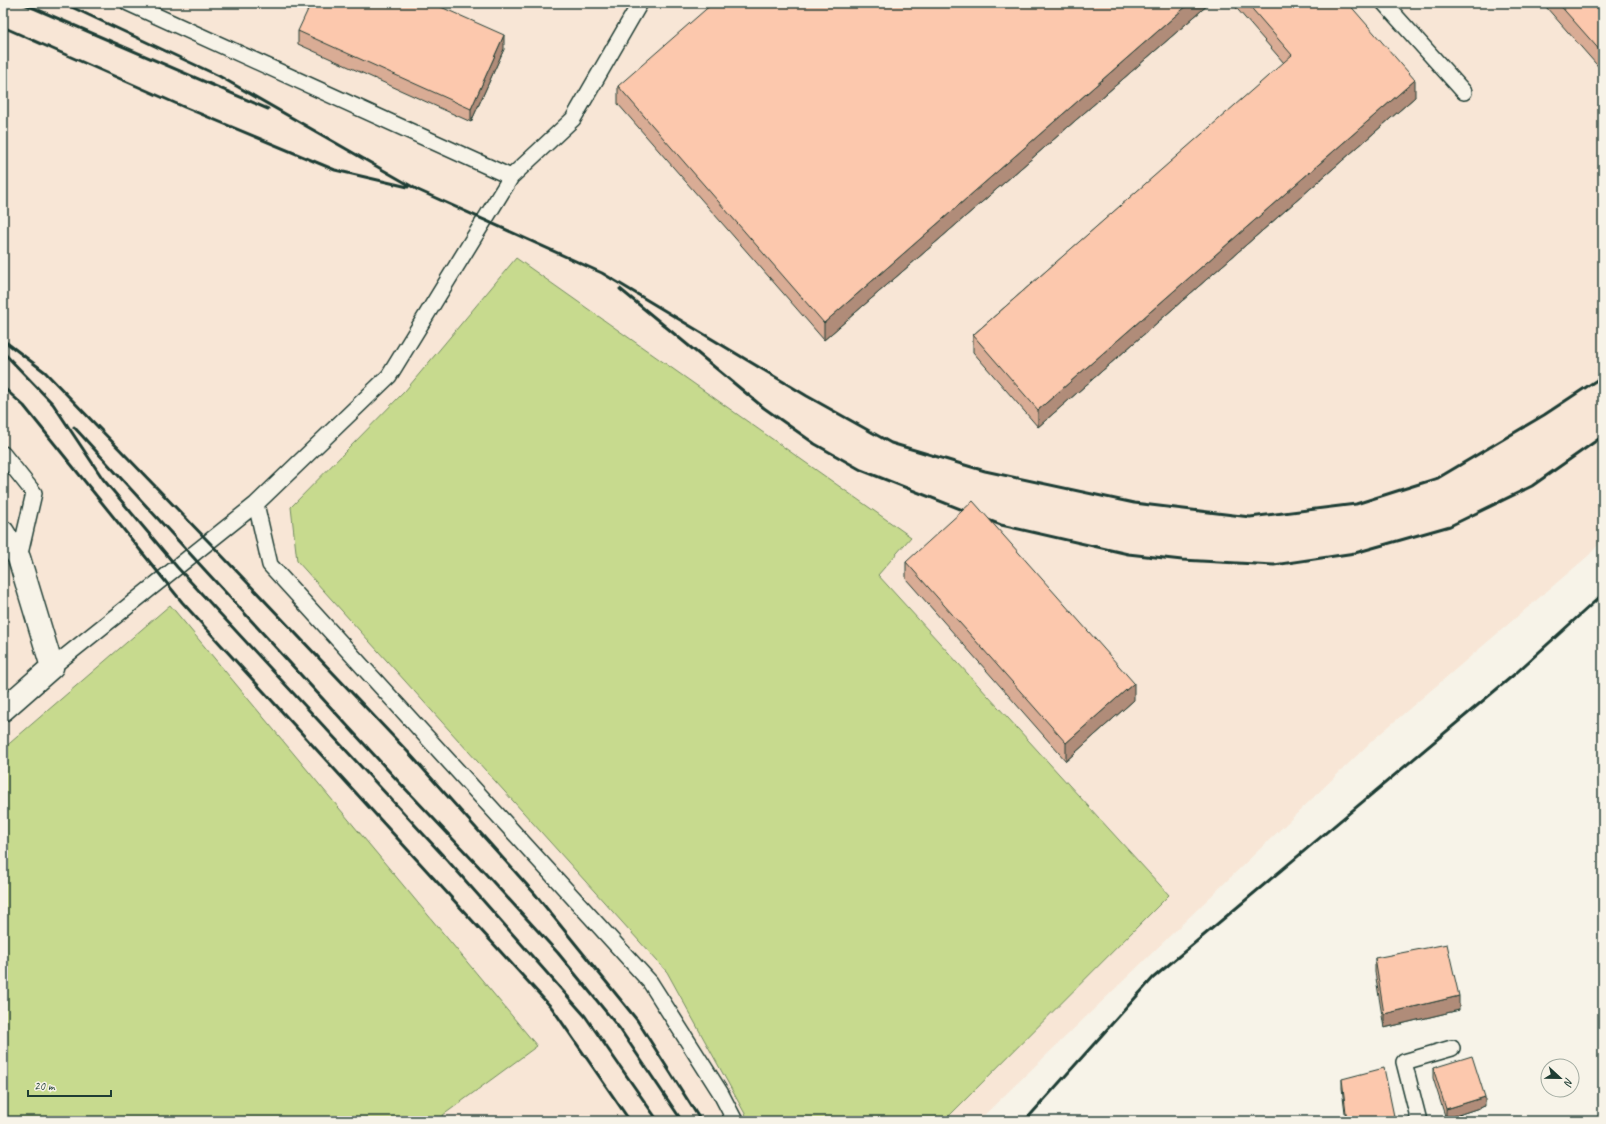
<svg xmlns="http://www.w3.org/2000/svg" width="1606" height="1124" font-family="Caveat,sans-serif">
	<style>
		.built { fill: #f8e6d6 }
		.green { fill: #c7da8e; stroke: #738c61 }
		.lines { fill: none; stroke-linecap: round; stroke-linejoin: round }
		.service-casing { stroke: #1f3d34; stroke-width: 18 }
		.minor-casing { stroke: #1f3d34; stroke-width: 25 }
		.service { stroke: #f7f3e8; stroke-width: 15 }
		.minor { stroke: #f7f3e8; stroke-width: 22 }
		.rail { stroke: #1f3d34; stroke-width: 3 }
		.wall { fill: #d9ac95; stroke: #1f3d34 }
		.shaded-wall { fill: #b08c79; stroke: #1f3d34 }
		.building { fill: #fcc8ad; stroke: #1f3d34 }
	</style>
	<rect width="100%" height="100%" fill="#f7f3e8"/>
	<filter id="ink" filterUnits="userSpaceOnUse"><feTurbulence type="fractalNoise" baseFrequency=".025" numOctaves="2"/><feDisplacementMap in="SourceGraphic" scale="8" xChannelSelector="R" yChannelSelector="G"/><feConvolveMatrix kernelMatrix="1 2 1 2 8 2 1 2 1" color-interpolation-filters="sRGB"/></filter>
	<g filter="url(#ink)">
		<path class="built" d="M3,3H1603V540L1588,556L1374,739L978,1121H3Z"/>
		<path class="green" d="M516,258L911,537L878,575L1169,895L944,1121H749L667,972L297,561L291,507L405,391Z
			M170,605L537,1046L435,1121H3V749Z"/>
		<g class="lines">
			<defs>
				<path id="service" d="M128,3L511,177
					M640,3L573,119L511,177L389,376L256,504L270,565L650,982L720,1092L735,1121
					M1384,3L1464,92
					M3,454L34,493L19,558
					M52,667L256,504
					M1419,1121L1404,1062L1452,1048"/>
				<path id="minor" d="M3,532L19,558L52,667L3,710"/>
			</defs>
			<use href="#service" class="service-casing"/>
			<use href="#minor" class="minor-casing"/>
			<use href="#service" class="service"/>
			<use href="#minor" class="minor"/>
			<path class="rail" d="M22,3L268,109
				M63,3L219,76L418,190L602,273L807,396L891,443L985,471L1134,503L1250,517L1356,504L1438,478L1544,415L1603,376
				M3,27L184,107L335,170L408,187
				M620,289L764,408L815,444L861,470L1001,525L1128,554L1182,560L1274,565L1355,553L1450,526L1532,486L1603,436
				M3,340L45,372L209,542L408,752L535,894L637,1020L701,1121
				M3,352L53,404L103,479L177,567L449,862L585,1016L658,1121
				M3,387L24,406L182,602L552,1008L630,1121
				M74,427L398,781L484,872L558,953L620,1029L682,1121
				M1025,1121L1153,978L1516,673L1603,594"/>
		</g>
		<path class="wall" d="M1210,3L824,340L618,104V86Z
			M1232,3H1348L1415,97L1038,427L973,352V335L1284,63Z
			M1546,3H1603V72L1546,7Z
			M298,31L504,49L471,122L298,44Z
			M906,562L1134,700L1066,761L906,579Z
			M1375,958L1459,1010L1384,1028L1375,972Z
			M1433,1068L1485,1106L1446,1119L1433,1078Z
			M1342,1079L1395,1121H1346L1342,1088Z"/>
		<path class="shaded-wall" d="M1190,3H1210L824,340V323Z
			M504,35V49L471,122V109Z
			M1415,80V97L1038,427V410Z
			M1134,683V700L1066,761V743Z
			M1459,996V1010L1384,1028V1014Z
			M1485,1097V1106L1446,1119V1109Z"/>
		<path class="building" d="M311,3H432L504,35L471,109L298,31Z
			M713,3H1190L824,323L618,86Z
			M1247,3H1348L1415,80L1038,410L973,335L1292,55Z
			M1558,3H1603V54Z
			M973,501L1134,683L1066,743L906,562Z
			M1447,944L1459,996L1384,1014L1375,958Z
			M1472,1056L1485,1097L1446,1109L1433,1068Z
			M1384,1068L1395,1121H1347L1342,1079Z"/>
	</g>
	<rect width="1606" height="1124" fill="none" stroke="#f7f3e8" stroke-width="16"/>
	<rect x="8" y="8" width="1590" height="1108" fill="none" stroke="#1f3d34" stroke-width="1.5" filter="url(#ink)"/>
	<g transform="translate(1560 1078) rotate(112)"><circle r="19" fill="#f7f3e8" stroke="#a1aaa0"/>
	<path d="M0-3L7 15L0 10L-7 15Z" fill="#1f3d34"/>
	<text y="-6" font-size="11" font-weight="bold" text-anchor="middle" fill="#1f3d34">N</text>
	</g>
	<path d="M28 1090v6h83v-6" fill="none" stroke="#1f3d34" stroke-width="2"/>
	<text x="34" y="1090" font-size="12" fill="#1f3d34" stroke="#f7f3e8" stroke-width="3" paint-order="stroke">20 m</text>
</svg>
